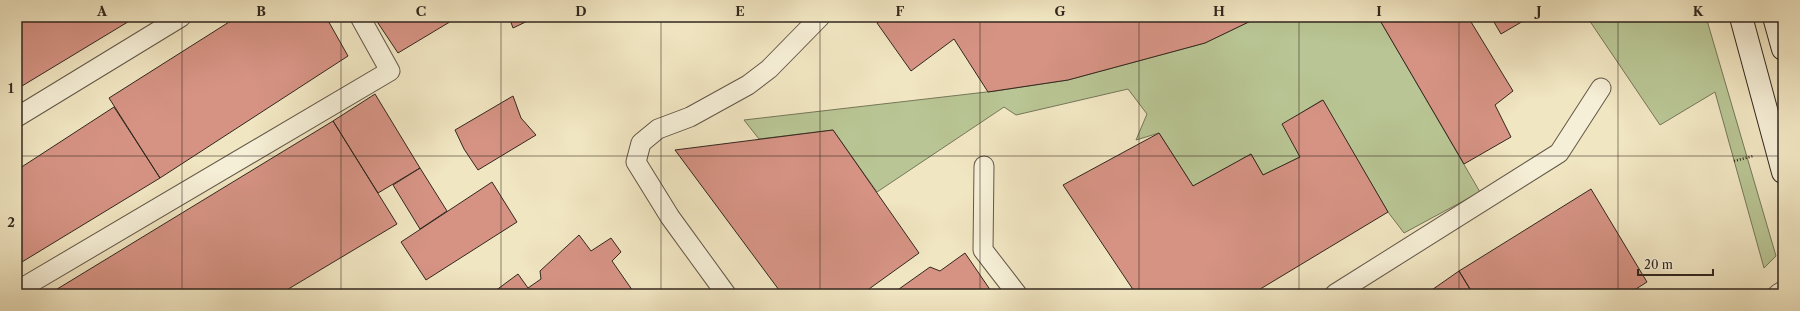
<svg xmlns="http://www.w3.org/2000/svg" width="1800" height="311" font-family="'Libre Caslon Text',serif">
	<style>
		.green { fill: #b9c594; stroke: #767659 }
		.building { fill: #d69384; stroke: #32271e }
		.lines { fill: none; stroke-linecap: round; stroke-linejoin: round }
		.minor-casing { stroke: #625747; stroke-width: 21 }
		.secondary-casing { stroke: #32271e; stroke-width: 24 }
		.path { stroke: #32271e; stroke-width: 2.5; stroke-dasharray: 1 2; stroke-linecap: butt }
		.minor { stroke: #f6efd7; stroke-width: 19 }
		.secondary { stroke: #f6efd7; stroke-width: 22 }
		.grid { fill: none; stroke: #32271e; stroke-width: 1; stroke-opacity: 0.55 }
		.neatline { fill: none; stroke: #32271e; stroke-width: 1.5 }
		.grid-label { font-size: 13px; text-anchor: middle; font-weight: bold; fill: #32271e }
	</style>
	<rect width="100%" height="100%" fill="#f1e6c2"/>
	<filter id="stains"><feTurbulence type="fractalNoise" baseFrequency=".005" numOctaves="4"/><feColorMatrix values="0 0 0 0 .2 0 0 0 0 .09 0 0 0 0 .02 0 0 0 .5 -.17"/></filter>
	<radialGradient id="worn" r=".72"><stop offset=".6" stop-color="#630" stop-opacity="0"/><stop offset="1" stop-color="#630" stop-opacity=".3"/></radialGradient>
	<path class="green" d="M1259,17H1378L1480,192L1404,233L1388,212L1322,100L1301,113L1300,157L1263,175L1251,154L1193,186L1159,133L1136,140L1147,114L1128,89L1016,115L1004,107L877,192L833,130L759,139L744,120L995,91L1068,80L1205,43Z
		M1587,17H1706L1776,256L1764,268L1715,92L1660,125Z"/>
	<path class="building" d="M17,17H136L17,89Z
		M237,17H326L348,56L160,178L109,98Z
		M374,17H458L398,53Z
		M509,17H536L513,28Z
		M886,17H1148L1150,21L1158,17H1259L1205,43L1068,80L988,92L954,39L911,71L877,23Z
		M1378,17H1468L1513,91L1495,105L1511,137L1464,164Z
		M1491,17H1530L1501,34Z
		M375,94L420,168L378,193L333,121Z
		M513,96L521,118L536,135L478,170L464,149L455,130Z
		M1323,100L1388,212L1252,294H1136L1063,185L1159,133L1193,186L1251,154L1263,175L1300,157L1282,124Z
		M114,107L160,178L17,265V170Z
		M333,121L397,224L280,294H49Z
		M833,130L919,253L862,294H782L675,150Z
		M420,168L447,211L420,229L393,185Z
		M492,182L517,222L426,280L401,242Z
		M1591,189L1647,282L1628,294H1473L1459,271Z
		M579,235L591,251L611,238L621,252L612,261L635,294H491L518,274L528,288L541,279L540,271Z
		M965,253L991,291L987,294H892L930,267L940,271Z
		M1459,271L1473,294H1426Z"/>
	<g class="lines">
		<defs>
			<path id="minor" d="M17,117L181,17
				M984,166L983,250L1017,294
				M17,291L390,71L360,17
				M726,294L670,217L636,162L641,143L658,129L690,117L748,85L769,69L820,17
				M1335,294L1559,153L1601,88
				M1778,294L1783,291"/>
			<path id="secondary" d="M1741,17L1783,172
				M1774,17L1783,49"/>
		</defs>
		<use href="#minor" class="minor-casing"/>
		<use href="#secondary" class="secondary-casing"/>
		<path class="path" d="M1734,161L1753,156"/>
		<use href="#minor" class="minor"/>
		<use href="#secondary" class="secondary"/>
	</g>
	<path class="grid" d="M182,17V294M341,17V294M501,17V294M661,17V294M820,17V294M980,17V294M1139,17V294M1299,17V294M1459,17V294M1618,17V294M17,156H1783"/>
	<rect width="1800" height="311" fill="none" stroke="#f1e6c2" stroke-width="44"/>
	<path d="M1638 269v6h75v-6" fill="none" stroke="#32271e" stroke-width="2"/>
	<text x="1644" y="269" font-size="12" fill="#32271e" stroke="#f6efd7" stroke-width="3" paint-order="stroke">20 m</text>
	<rect x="22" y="22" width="1756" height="267" class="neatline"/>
	<g class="grid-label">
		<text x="102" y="16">A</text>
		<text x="261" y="16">B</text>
		<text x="421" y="16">C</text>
		<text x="581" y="16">D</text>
		<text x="740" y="16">E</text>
		<text x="900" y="16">F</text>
		<text x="1060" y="16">G</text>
		<text x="1219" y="16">H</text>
		<text x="1379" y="16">I</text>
		<text x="1539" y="16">J</text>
		<text x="1698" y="16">K</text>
		<text x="11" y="93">1</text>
		<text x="11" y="227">2</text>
	</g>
	<rect width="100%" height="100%" filter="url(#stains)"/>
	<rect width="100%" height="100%" fill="url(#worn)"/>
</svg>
